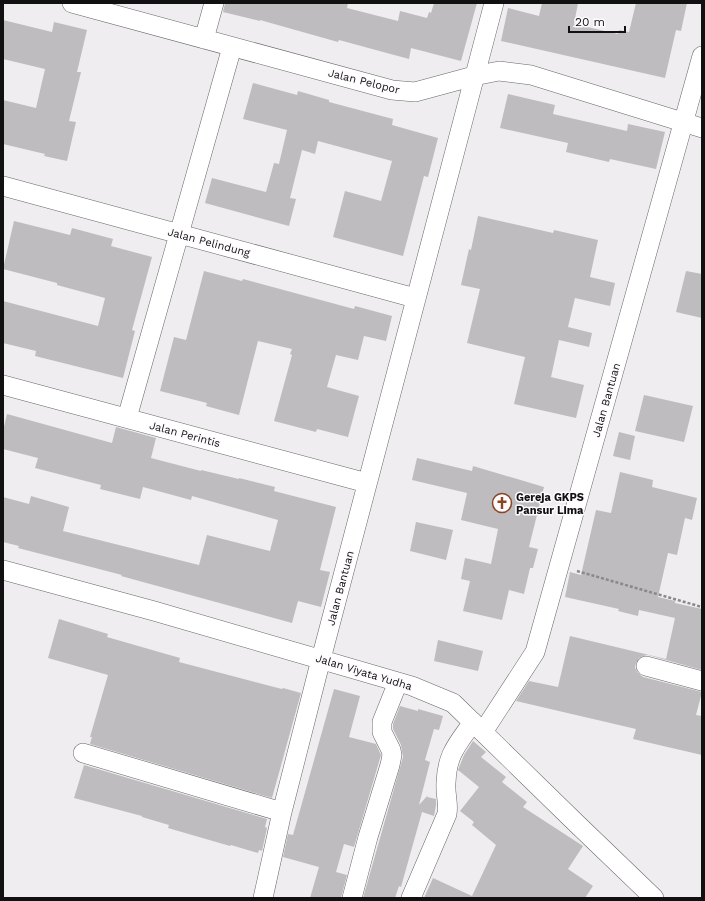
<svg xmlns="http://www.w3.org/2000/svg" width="705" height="901" font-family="'Work Sans',sans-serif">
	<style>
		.building { fill: #bebcbf }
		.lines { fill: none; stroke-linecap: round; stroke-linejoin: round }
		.minor-casing { stroke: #676668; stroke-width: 20 }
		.path { stroke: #89888a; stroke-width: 2.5; stroke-dasharray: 3 2; stroke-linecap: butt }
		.minor { stroke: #fff; stroke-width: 19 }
		.labels { text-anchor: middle; stroke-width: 3; stroke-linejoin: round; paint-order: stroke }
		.street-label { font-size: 11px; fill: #121112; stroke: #fdfbfe }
		.poi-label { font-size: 11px; font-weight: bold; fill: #121112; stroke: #fdfbfe; text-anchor: start }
	</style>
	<rect width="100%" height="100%" fill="#efedf0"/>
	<path class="building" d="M225,3H348L347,8L398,21L400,11L427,18L429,12L431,13L434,3H477L461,61L411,48L409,59L339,40L338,42L260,20V21L223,12Z
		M542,3H578L574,24L618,34L619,30L629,32L636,3H687L681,31L676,30L665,78L501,41L508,8L539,16Z
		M3,20L52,32L54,22L87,30L77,72H81L69,121L76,122L67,161L44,156L45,154L3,144V100L36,108L45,69L3,59Z
		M253,83L297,95L298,91L329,100V102L393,119L392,125L438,138L428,177L424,176L403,256L333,237L345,191L381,201L392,161L318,141L315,154L302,150L290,198L296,199L289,226L205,203L212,178L266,192L274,163L279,164L287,130L243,119Z
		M508,94L555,105L553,114L627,131L628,124L665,132L656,169L610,159L609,162L566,152L568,143L500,128Z
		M478,216L553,233L554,230L598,240L590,277L615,283L610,306L575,298L568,327L592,333L589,347L559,340L551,377L584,385L576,418L514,404L525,357L467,343L480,289L461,285L469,249L471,250Z
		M14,221L70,235L72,228L113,239L111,246L152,257L132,330L135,331L123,378L35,356L36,351L3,343V301L98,326L105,298L57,285V283L3,269Z
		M204,271L242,281L243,279L354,309L355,306L392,316L386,341L364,336L358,360L336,355L327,387L359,396L348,437L317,429L316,432L274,421L292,355L290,354L292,349L258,341L239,415L206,406L207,403L160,391L174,337L186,340Z
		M686,271L702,274V318L676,312Z
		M644,395L693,406L684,442L635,431Z
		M7,414L112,443L116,427L156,438L151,458L201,471V470L239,479V478L275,487L274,491L336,507L320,570L330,572L321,607L298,601L292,623L121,576L122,575L18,548L19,546L3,542V497L29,504L31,496L69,507L63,531L199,565L207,535L270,551L278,520L192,496L191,500L143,487L140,499L100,489L101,485L35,468L38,458L3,449V431Z
		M619,432L635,436L630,460L613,456Z
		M417,458L472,471L473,466L544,487L529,547L538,549L533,568H530L524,594L509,590L502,620L463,611L470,581L461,579L465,558L491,564L498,529L461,520L467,493L412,480Z
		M620,472L653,480L652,487L697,498L692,520L685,518L677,555L668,553L658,597L675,601V603L702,609V670L648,655L643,656L639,658L636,663L635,668L638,673L643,677L702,692L696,715L702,716V755L633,739L636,729L516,701L529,681L558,687L570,636L666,659L675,618L639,610L638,616L618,611L619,609L565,597L570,572L581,575L596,510L611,513Z
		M416,522L453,530L446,560L410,551Z
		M59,619L108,634L107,637L180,658L179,662L282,689L283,688L301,693L272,798L90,744L92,737H90L108,675L48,658Z
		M438,640L483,651L478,671L434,661Z
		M334,689L360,696L349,737L376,744L381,755L354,847L344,844L336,872L347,875L341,898H310L319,867L283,857L288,834L293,835Z
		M400,706L418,711V709L443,716L439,730L434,729L425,760L430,762L419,805L428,795L427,797L436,799V805L434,816L422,812L401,887L399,886L395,898H363L403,757L401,745L393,729V724Z
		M473,741L486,752L481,757L506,777L502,782L527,802L523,807L583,846L568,869L593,886L585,898H424L433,878L472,896L496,845L472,825L474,822L460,811L479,787L458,770L464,755Z
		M84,765L267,819L265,827L267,828L262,851L259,850L258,853L231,845L230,846L168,828L169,825L142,817V816L74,798Z"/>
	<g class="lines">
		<defs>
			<path id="minor" d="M72,3L392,90L415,92L474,76L499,71L531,75L702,128
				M204,39L214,3
				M3,186L415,298
				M3,385L367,483
				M127,418L232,47
				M3,570L154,611L412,686L453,703L576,823L654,898
				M646,666L702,681
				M483,732L535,652L702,56
				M83,753L282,812
				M263,898L282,812L321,659L494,3
				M352,898L368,837L390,765L392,755L391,750L382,732V722L398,682
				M411,898L447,814C449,804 445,794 446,783C447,754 457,745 473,722"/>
		</defs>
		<use href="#minor" class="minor-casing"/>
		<path class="path" d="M577,571L702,607"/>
		<use href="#minor" class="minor"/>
	</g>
	<defs>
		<symbol id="church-ring" viewBox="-11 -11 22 22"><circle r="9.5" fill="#fdfbfe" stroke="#8b4421" stroke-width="1.5"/><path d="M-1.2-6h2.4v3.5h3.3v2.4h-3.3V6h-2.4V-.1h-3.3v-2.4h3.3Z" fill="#8b4421"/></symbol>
	</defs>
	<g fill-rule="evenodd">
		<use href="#church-ring" x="491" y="492" width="22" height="22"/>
	</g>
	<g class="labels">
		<g class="street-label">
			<text transform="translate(364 81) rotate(14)" y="4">Jalan Pelopor</text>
			<text transform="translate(209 242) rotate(15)" y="4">Jalan Pelindung</text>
			<text transform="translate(606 400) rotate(-74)" y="4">Jalan Bantuan</text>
			<text transform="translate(185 434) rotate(15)" y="4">Jalan Perintis</text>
			<text transform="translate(340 588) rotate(-75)" y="4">Jalan Bantuan</text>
			<text transform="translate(364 672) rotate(17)" y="4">Jalan Viyata Yudha</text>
		</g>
		<g class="poi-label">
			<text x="516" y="501">Gereja GKPS<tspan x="516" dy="13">Pansur Lima</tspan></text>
		</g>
	</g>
	<rect width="705" height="901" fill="none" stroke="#121112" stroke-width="8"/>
	<path d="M569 26v6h56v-6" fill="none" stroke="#121112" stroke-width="2"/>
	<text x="575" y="26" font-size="12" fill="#121112" stroke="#fdfbfe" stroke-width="3" paint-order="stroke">20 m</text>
</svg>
